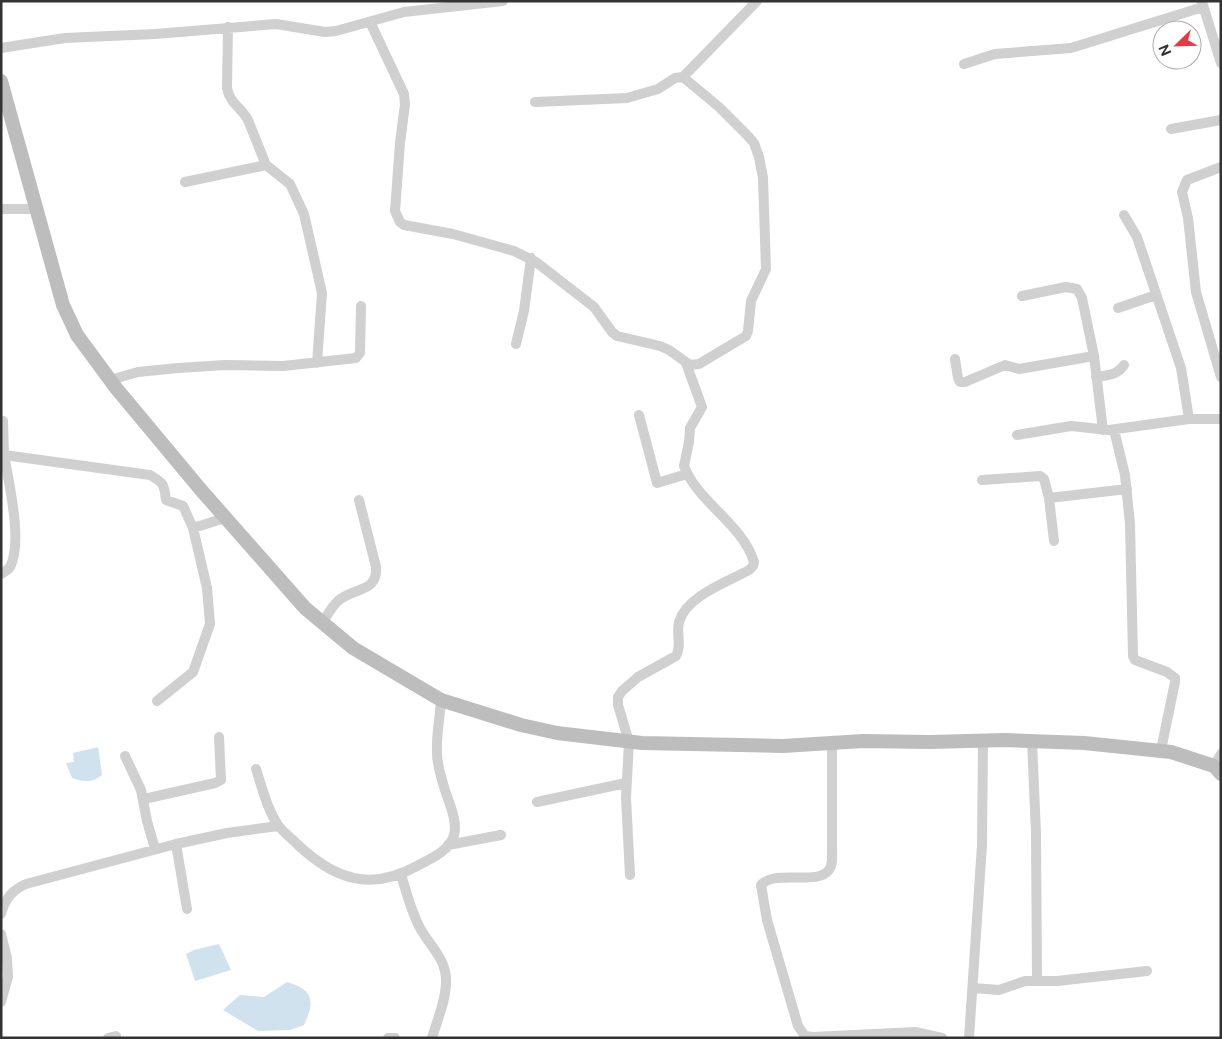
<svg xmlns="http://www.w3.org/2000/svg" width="1222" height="1039" font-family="'Public Sans',sans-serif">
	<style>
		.water { fill: #cfe2ee }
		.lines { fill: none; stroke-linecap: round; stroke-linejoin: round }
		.street { stroke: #d0d0d0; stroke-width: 10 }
		.secondary { stroke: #bdbdbd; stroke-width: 14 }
	</style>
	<rect width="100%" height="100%" fill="#fff"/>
	<path class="water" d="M98,747L102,775C92,783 84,782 72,778L66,763L74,762L73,753Z
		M219,944L231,970L195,981L186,954L194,950Z
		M287,982C314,990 315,1001 304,1025L290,1030L258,1031L223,1010L240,995L264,997Z"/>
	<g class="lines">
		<path class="street" d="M1202,2L1221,63
			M370,22L404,94L405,104L400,143L395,211L400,222L404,225L453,234L514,251L536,262L594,307L612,332L617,336L660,346L669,350L690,365L699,364L746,336L748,331L751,301L766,269L763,178L759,157L754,143L747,135L719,107L683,77L675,78L658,89L627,98L535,102
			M228,27L227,88C230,104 241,107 248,120L266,165L290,184L304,214L322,293L317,363
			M1,48L65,38L155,34L276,24L325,32L336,31L404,12L503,1
			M964,64L995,54L1071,48L1203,7
			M683,77L757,1
			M1171,129L1221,120
			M1221,167L1187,180L1182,192L1188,218L1196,292L1221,377
			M185,182L266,165
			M1,209H36
			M1124,215L1137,237L1181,368L1189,419
			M1022,296L1066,287L1077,289L1082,298L1094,356L1103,430
			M1118,308L1156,295
			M516,344L524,311L531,258
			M955,359L958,378L960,382H965L1005,365L1019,369L1094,356
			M1096,377C1108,375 1118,375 1124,365
			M110,380L138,372L178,368L225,365L283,366L356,358L360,353L361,306
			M639,415L657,483L687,474
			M3,421L4,455L150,475C164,483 164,484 166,500L183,506L193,528L225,518
			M1114,430L1125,475L1130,524L1133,656L1135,660L1167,672L1175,678V682L1161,750
			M1017,435L1071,426L1109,430L1189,419H1221
			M982,480L1040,476L1044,479L1049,498L1127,489
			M1049,498L1054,541
			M1,574C4,572 8,570 10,567C23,543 9,483 4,455
			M322,623C327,616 332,606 338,601C353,587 378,593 376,567L359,500
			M157,701L193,672L210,624L207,588L193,528
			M1032,741L1036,833L1037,981
			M832,744V850C832,857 833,865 829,870C817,886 775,869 761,885L767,920L798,1026L805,1036L813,1037L915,1032L942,1038
			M125,756L141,790L147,821L155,849
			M1214,766L1221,754
			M256,769C262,787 267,809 278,825C283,832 291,838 297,844C334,879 370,892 417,866C430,859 450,851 454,835C458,820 448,801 444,787C441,777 437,764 437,753C436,736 440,718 441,700
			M144,799L215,783L221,780L219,737
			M537,802L626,783
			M176,844L187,909
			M448,845L501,835
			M401,874C406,892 411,911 420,928C430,946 447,960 446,982C446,1001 437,1020 432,1038
			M630,875L626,798L629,742L618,705V697L622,691L638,677L676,656C682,646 676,633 679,622C686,596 728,582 749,570L753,566L754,562C742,523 698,503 684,466L689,442L690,428L702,407L686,363
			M1,914C5,899 12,890 26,884L176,844L227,833L278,826
			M1,934L7,958L8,977L1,1002
			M973,988L999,990L1025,981H1057L1147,971
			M108,1038L116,1036
			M388,1038H395
			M969,1038L982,845L983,740"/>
		<path class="secondary" d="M1,81L63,305L77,335L116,388L201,490L305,608L353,648L441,700L521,725L557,733L642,743L783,746L863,741L930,742L1005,740L1084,743L1171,752L1214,766L1221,774"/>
	</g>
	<rect width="1222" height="1039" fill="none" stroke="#333333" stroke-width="5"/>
	<g transform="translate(1177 45) rotate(247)"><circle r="24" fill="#ffffff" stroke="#adadad"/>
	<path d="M0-4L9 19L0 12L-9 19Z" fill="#e63946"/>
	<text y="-8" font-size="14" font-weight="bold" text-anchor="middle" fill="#333333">N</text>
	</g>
</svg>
